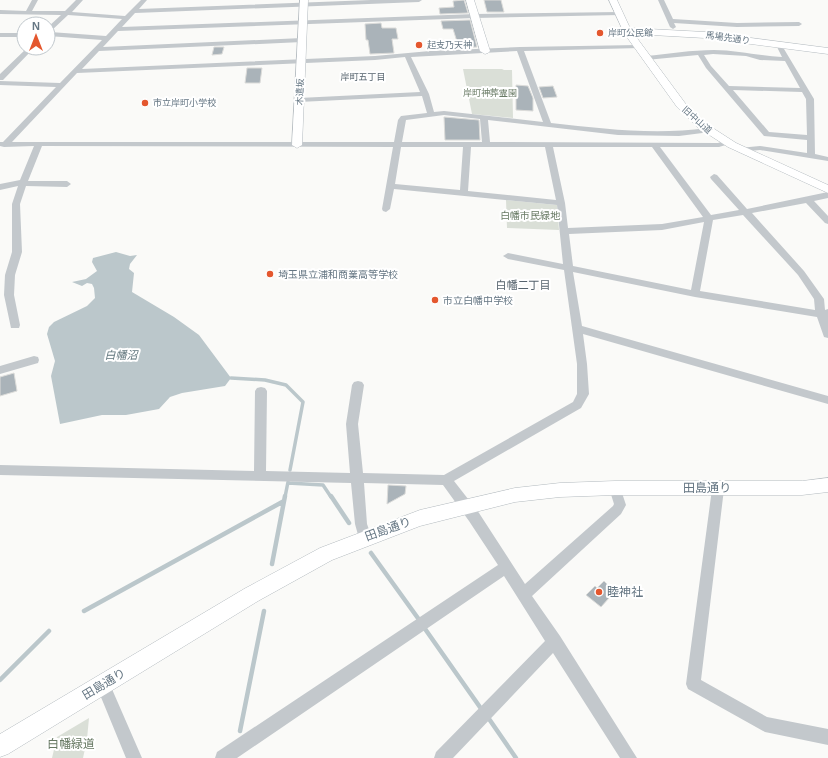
<svg xmlns="http://www.w3.org/2000/svg" width="828" height="758" font-family="Arial,'Noto Sans JP',sans-serif">
	<style>
		.green { fill: #dadfd7 }
		.water { fill: #bbc7cb }
		.lines { fill: none; stroke-linecap: round; stroke-linejoin: round }
		.stream-far1 { stroke: #bbc7cb; stroke-width: 3.5 }
		.stream { stroke: #bbc7cb; stroke-width: 4.5 }
		.building { fill: #aab3b9; stroke: #dcdcda }
		.secondary-casing { stroke: #b3babf; stroke-width: 1 }
		.street { fill: #c3c8cc; fill-rule: evenodd }
		.secondary { fill: #fff; fill-rule: evenodd }
		.poi-dot { fill: #e4572e; stroke: #fff; stroke-width: 1.5 }
		.labels { text-anchor: middle; stroke-width: 4; stroke-linejoin: round; paint-order: stroke }
		.far-poi-label { font-size: 9px; fill: #657683; stroke: #fff; text-anchor: start }
		.far-street-label { font-size: 9px; fill: #657683; stroke: #fff }
		.far-neighbourhood-label { font-size: 9px; fill: #57646e; stroke: #fff }
		.far-park-label { font-size: 9px; fill: #687a64; stroke: #fff }
		.park-label { font-size: 10px; fill: #687a64; stroke: #fff }
		.poi-label { font-size: 10px; fill: #657683; stroke: #fff; text-anchor: start }
		.neighbourhood-label { font-size: 11px; fill: #57646e; stroke: #fff }
		.water-label { font-size: 11px; font-style: italic; fill: #60757c; stroke: #fff }
		.near-street-label { font-size: 12px; fill: #657683; stroke: #fff }
		.near-poi-label { font-size: 12px; fill: #657683; stroke: #fff; text-anchor: start }
		.near-park-label { font-size: 12px; fill: #687a64; stroke: #fff }
	</style>
	<rect width="100%" height="100%" fill="#fafaf8"/>
	<path class="green" d="M463,69H502L504,70H512L513,118L472,114Z
		M506,200L557,205L559,230L507,228Z
		M89,718L87,739L83,758H52L57,737Z"/>
	<path class="water" d="M116,252L130,256L137,255L130,264L129,269L134,273L132,292L174,317L199,335L231,378L225,386L182,393L170,397L159,409L126,415H102L60,424L51,376L55,361L47,334L49,327L54,322L87,306L95,298L94,288L92,284L87,283L82,286L72,282L86,279L97,271L92,262L93,258Z"/>
	<g class="lines">
		<path class="stream-far1" d="M231,378L265,380L286,385L303,402L290,470
			M288,483L323,485L331,497
			M285,497L288,482"/>
		<path class="stream" d="M331,496L349,523
			M371,553L420,621
			M272,564L285,496
			M84,611L284,501
			M423,626L482,710
			M0,680L49,631
			M487,716L516,758
			M240,731L264,611"/>
	</g>
	<path class="building" d="M464,0L468,13L440,14L439,8L454,7L453,1Z
		M484,0H501L504,12H487Z
		M470,20L477,47L459,48L453,29H443L441,21Z
		M381,23L382,28H396L398,39H392L394,53L370,54L368,40H366L365,24Z
		M214,47H224L222,54L212,55Z
		M247,68H262L260,83H245Z
		M516,85L528,86L533,98V111L516,110Z
		M553,86L557,97L543,98L539,87Z
		M444,117L479,120L480,140H445Z
		M14,373L17,391L0,396V377Z
		M388,485L406,486L405,494L387,504Z
		M604,581L612,589L606,596L609,598L601,607L586,595L595,586L597,588Z"/>
	<g class="lines">
		<defs>
			<path id="secondary" d="M300,0H308L302,145L297,148L292,145Z
				M466,0H474L490,51L488,53L485,54L480,51Z
				M609,0H617L630,28L705,32L828,48V54L705,38L634,34L685,103L705,123L736,143L828,185V193L728,147L697,127L677,107L624,33Z
				M828,478V492L802,495H615L560,497L515,502L420,526L332,560L258,601L8,754L0,757V734L244,589L320,548L420,510L515,488L560,483L615,481H802Z"/>
		</defs>
		<use href="#secondary" class="secondary-casing"/>
		<path class="street" d="M32,0H38L32,11H65L76,0H83L72,12L125,16L141,0H147L139,9L371,0H422L419,2L135,13L122,27L475,14L618,12L620,13V15L475,18L118,31L103,47L302,38L305,40L302,42L99,51L82,69L375,56L430,51L520,47L638,45L640,46V48L524,51L551,123C604,129 655,135 707,128H710V132L679,136L618,135L488,120L490,142L718,143L726,140H729V144L719,147H660L711,215L739,210L711,179L710,177L714,174L717,175L747,209L828,192V198L814,201L828,216V224L825,223L806,203L752,213L804,271L824,299L825,310L828,309V338L824,337L817,317L695,297L573,272L582,326L828,396V404L583,334L587,364L589,394L581,408L454,481L479,513L525,584L613,506L614,504L609,488L611,484L615,483L619,484L626,505L621,514L532,596L560,636L637,758H620L553,653L453,758H434L436,752L545,641L504,576L237,758H215L217,752L498,565L469,521L443,485L364,483L367,524L372,538L370,542L365,544L360,542L355,524L351,483L0,475V465L254,471L255,391L257,388L261,387L265,388L267,391L266,471L350,473L346,424L352,385L354,382L358,381L362,382L364,385L358,424L363,473L444,475L573,402L577,394V364L564,270L508,259L503,256L508,253L563,264L557,205L394,189L390,209L386,212L383,211L382,209L393,147L42,146L28,181H67L71,184L67,187L26,186L20,204L22,252L15,275L14,295L20,325L19,328H11L4,295L5,275L12,252V204L18,186L0,190V184L20,180L34,146L4,147L0,146V142H3L56,87L0,85V81L60,83L102,40L48,36V27L61,15L0,14V10L26,11ZM68,15L122,19L106,36L50,32ZM517,51L543,122L444,111L434,112L429,94L411,57ZM405,57L420,92L299,98L295,100L299,102L422,96L427,113L401,116L398,120L394,142H12L77,73L375,60ZM444,115L480,119L482,142H402L406,120ZM401,147H463L460,190L395,184ZM471,147H545L556,200L468,191ZM553,147H652L703,217L662,224L568,228L565,203ZM743,215L798,275L814,299L815,310L700,291L713,220ZM704,222L691,290L573,266L569,234L662,230Z
			M658,0H664L673,19L737,23L799,22L802,24L799,26L737,27L674,23L676,27L673,29L670,27Z
			M0,33H24V37H0Z
			M779,43L781,44L814,99L815,154L828,157V161L760,150L739,152V148L760,146L807,153V140L764,136L706,68L698,55L646,60L643,58L646,56C668,54 692,50 714,50C737,50 759,56 782,57L776,45ZM713,54L746,56L760,60L785,61L800,88L729,86L711,66L704,55ZM733,90L802,92L806,99L807,135L769,132Z
			M27,48H34L3,80H0V74Z
			M34,356L38,357L39,360L38,363L0,374V366Z
			M718,484L722,485L724,489L701,680L767,717L828,729V745L765,732L688,689L686,684L712,489L714,485Z
			M103,678L108,680L142,758H126L96,685L98,680Z"/>
		<use href="#secondary" class="secondary"/>
	</g>
	<g class="poi-dot">
		<circle cx="600" cy="33" r="4"/>
		<circle cx="419" cy="45" r="4"/>
		<circle cx="145" cy="103" r="4"/>
		<circle cx="270" cy="274" r="4"/>
		<circle cx="435" cy="300" r="4"/>
		<circle cx="599" cy="592" r="4"/>
	</g>
	<g class="labels">
		<g class="far-poi-label">
			<text x="608" y="36">岸町公民館</text>
			<text x="427" y="48">起支乃天神</text>
			<text x="153" y="106">市立岸町小学校</text>
		</g>
		<g class="far-street-label">
			<text transform="translate(728 38) rotate(8)" y="3">馬場先通り</text>
			<text transform="translate(300 92) rotate(-88)" y="3">木遣坂</text>
			<text transform="translate(697 120) rotate(42)" y="3">旧中山道</text>
		</g>
		<g class="far-neighbourhood-label">
			<text x="363" y="80">岸町五丁目</text>
		</g>
		<g class="far-park-label">
			<text x="490" y="96">岸町神葬霊園</text>
		</g>
		<g class="park-label">
			<text x="530" y="219">白幡市民緑地</text>
		</g>
		<g class="poi-label">
			<text x="278" y="278">埼玉県立浦和商業高等学校</text>
			<text x="443" y="304">市立白幡中学校</text>
		</g>
		<g class="neighbourhood-label">
			<text x="523" y="289">白幡二丁目</text>
		</g>
		<g class="water-label">
			<text x="121" y="359">白幡沼</text>
		</g>
		<g class="near-street-label">
			<text x="707" y="492">田島通り</text>
			<text transform="translate(388 529) rotate(-20)" y="4">田島通り</text>
			<text transform="translate(104 684) rotate(-31)" y="4">田島通り</text>
		</g>
		<g class="near-poi-label">
			<text x="607" y="596">睦神社</text>
		</g>
		<g class="near-park-label">
			<text x="71" y="748">白幡緑道</text>
		</g>
	</g>
	<g transform="translate(36 36)"><circle r="19" fill="#ffffff" stroke="#c1c8cd"/>
	<path d="M0-3L7 15L0 10L-7 15Z" fill="#e4572e"/>
	<text y="-6" font-size="11" font-weight="bold" text-anchor="middle" fill="#657683">N</text>
	</g>
</svg>
